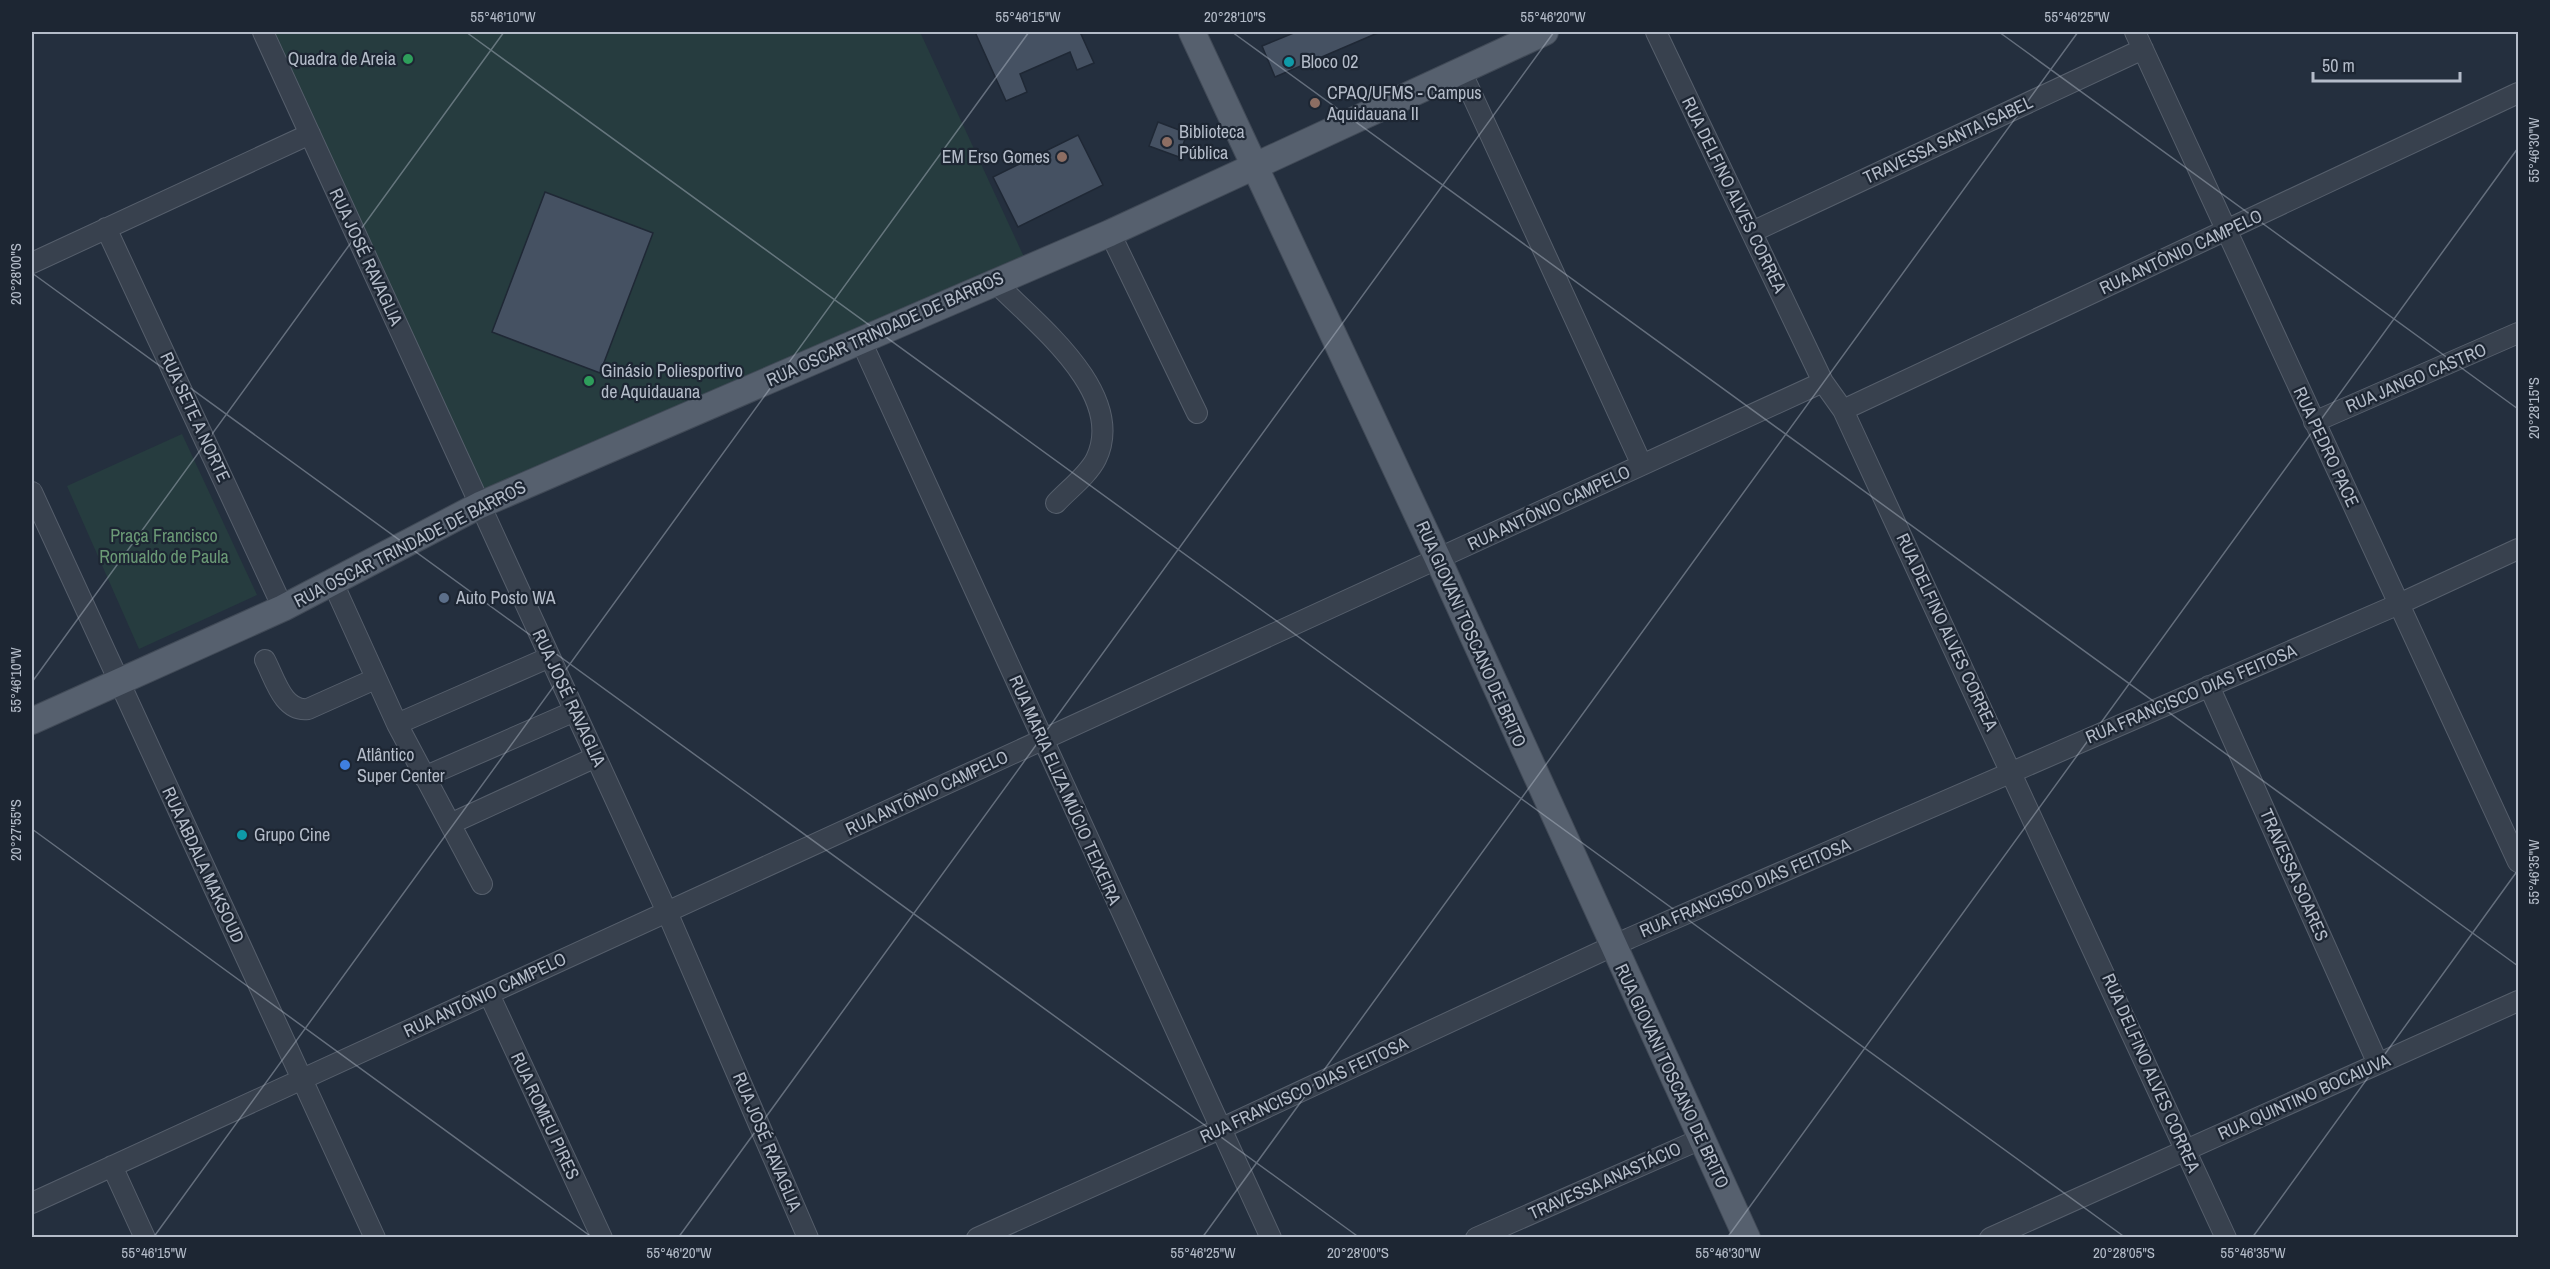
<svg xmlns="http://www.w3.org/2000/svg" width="2550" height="1269" font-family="'Archivo Narrow',sans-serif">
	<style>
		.green { fill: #263c3f }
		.building { fill: #455162; stroke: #1f2835; stroke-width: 1.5 }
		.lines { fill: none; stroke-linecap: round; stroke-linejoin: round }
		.minor-casing { stroke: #565f6c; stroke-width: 22 }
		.major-casing { stroke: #414a57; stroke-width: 28 }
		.minor { stroke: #38414e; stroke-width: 20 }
		.major { stroke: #56606e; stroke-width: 26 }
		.ticks { fill: none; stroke: #b4bcc9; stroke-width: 1.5; stroke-opacity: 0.45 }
		.leisure-dot { fill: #2e9e5b; stroke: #1d2633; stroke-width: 2 }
		.culture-dot { fill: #0f9aa8; stroke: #1d2633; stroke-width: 2 }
		.education-dot { fill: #8d6e63; stroke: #1d2633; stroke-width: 2 }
		.service-dot { fill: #5c6f8a; stroke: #1d2633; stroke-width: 2 }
		.shop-dot { fill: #3f7fe0; stroke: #1d2633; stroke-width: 2 }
		.labels { text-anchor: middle; stroke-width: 4.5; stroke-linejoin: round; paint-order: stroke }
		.poi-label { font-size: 18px; fill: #b4bcc9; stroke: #1d2633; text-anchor: start }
		.street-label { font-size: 18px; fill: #b4bcc9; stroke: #1d2633 }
		.park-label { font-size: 18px; fill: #6b9a76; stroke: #1d2633 }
		.neatline { fill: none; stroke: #b4bcc9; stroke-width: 2 }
		.ticks-label { font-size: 15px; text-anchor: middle; fill: #b4bcc9 }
	</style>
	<rect width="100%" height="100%" fill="#242f3e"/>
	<path class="green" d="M271,32H920L1024,257L480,505Z
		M182,434L257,595L139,649L67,486Z"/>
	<path class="building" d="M975,32H1080L1094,63L1077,70L1070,52L1020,74L1027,92L1006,101Z
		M1296,32H1380L1275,77L1262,46Z
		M1158,122L1187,133L1179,157L1149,146Z
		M1078,135L1103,185L1018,227L993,177Z
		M545,192L653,233L600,373L492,332Z"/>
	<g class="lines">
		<defs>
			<path id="minor" d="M263,32L667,912L808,1238
				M1656,32L1823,382L1843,410L2226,1238
				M2135,32L2518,862
				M1461,71L1642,465
				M106,228L283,608
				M1752,232L2143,49
				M1110,233L1197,413
				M32,263L310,134
				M994,281C1034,322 1128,393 1096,459C1088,475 1068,490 1056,503
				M861,341L1271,1238
				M1843,410L2518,93
				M2314,422L2518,333
				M32,492L375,1238
				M333,583L397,724L550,657
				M265,660C275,679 283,712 308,709L375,679
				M2209,686L2378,1064
				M397,724L482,884
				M424,777L575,711
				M450,824L596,757
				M489,994L602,1238
				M112,1166L145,1238
				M32,1203L1823,382
				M977,1238L1220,1129L1630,938L2399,604L2518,549
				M1476,1238L1701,1139
				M1990,1238L2518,1001"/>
			<path id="major" d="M1192,32L1438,559L1747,1238
				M32,721L283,608L480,505L1110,233L1545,32"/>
		</defs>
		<use href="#minor" class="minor-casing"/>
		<use href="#major" class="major-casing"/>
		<use href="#minor" class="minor"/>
		<use href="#major" class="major"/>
	</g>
	<path class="ticks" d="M466,32L2126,1238M1232,32L2518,966M1999,32L2518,409M32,273L1360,1238M32,682L504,32M32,829L593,1238M153,1238L1029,32M678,1238L1554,32M1202,1238L2078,32M1727,1238L2518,148M2252,1238L2518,870"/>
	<g class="leisure-dot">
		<circle cx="408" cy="59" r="6"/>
		<circle cx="589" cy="381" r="6"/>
	</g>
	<g class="culture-dot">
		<circle cx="1289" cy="62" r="6"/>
		<circle cx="242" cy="835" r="6"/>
	</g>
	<g class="education-dot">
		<circle cx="1315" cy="103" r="6"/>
		<circle cx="1167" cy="142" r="6"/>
		<circle cx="1062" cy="157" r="6"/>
	</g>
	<circle class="service-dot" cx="444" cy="598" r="6"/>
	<circle class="shop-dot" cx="345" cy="765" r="6"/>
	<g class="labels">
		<g class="poi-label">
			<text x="396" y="65" text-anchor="end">Quadra de Areia</text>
			<text x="1301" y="68">Bloco 02</text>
			<text x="1327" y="99">CPAQ/UFMS - Campus<tspan x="1327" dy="21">Aquidauana II</tspan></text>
			<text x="1179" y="138">Biblioteca<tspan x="1179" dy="21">Pública</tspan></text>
			<text x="1050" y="163" text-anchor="end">EM Erso Gomes</text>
			<text x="601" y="377">Ginásio Poliesportivo<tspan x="601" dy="21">de Aquidauana</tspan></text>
			<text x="456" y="604">Auto Posto WA</text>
			<text x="357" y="761">Atlântico<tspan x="357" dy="21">Super Center</tspan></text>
			<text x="254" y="841">Grupo Cine</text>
		</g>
		<g class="street-label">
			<text transform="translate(1948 140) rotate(-25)" y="6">TRAVESSA SANTA ISABEL</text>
			<text transform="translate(1734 195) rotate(64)" y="6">RUA DELFINO ALVES CORREA</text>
			<text transform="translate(2181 252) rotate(-25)" y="6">RUA ANTÔNIO CAMPELO</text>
			<text transform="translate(366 257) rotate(65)" y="6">RUA JOSÉ RAVAGLIA</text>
			<text transform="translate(885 329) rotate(-24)" y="6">RUA OSCAR TRINDADE DE BARROS</text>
			<text transform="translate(2416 378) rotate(-23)" y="6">RUA JANGO CASTRO</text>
			<text transform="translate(195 417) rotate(65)" y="6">RUA SETE A NORTE</text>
			<text transform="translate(2326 447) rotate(65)" y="6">RUA PEDRO PACE</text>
			<text transform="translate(1549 508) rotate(-25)" y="6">RUA ANTÔNIO CAMPELO</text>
			<text transform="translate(410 544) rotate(-27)" y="6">RUA OSCAR TRINDADE DE BARROS</text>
			<text transform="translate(1947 632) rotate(65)" y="6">RUA DELFINO ALVES CORREA</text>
			<text transform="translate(1471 634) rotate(66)" y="6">RUA GIOVANI TOSCANO DE BRITO</text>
			<text transform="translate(2191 694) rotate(-23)" y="6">RUA FRANCISCO DIAS FEITOSA</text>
			<text transform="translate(569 698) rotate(65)" y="6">RUA JOSÉ RAVAGLIA</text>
			<text transform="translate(1065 790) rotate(66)" y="6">RUA MARIA ELIZA MÚCIO TEIXEIRA</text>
			<text transform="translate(927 793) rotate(-25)" y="6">RUA ANTÔNIO CAMPELO</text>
			<text transform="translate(203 865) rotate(65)" y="6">RUA ABDALA MAKSOUD</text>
			<text transform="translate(2294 875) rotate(66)" y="6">TRAVESSA SOARES</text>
			<text transform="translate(1745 888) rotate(-23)" y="6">RUA FRANCISCO DIAS FEITOSA</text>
			<text transform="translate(485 995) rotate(-25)" y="6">RUA ANTÔNIO CAMPELO</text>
			<text transform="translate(2151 1073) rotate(66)" y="6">RUA DELFINO ALVES CORREA</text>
			<text transform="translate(1672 1076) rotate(65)" y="6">RUA GIOVANI TOSCANO DE BRITO</text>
			<text transform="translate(1304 1090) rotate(-25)" y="6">RUA FRANCISCO DIAS FEITOSA</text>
			<text transform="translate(2304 1097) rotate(-24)" y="6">RUA QUINTINO BOCAIUVA</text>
			<text transform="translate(545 1116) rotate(65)" y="6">RUA ROMEU PIRES</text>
			<text transform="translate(767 1142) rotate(67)" y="6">RUA JOSÉ RAVAGLIA</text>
			<text transform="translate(1605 1181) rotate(-24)" y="6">TRAVESSA ANASTÁCIO</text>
		</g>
		<g class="park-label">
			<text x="164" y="542">Praça Francisco<tspan x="164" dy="21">Romualdo de Paula</tspan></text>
		</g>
	</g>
	<rect width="2550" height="1269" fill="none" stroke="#1d2633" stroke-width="66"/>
	<path d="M2313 72v9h147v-9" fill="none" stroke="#b4bcc9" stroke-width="3"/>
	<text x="2322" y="72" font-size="18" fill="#b4bcc9" stroke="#1d2633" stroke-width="4.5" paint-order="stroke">50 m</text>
	<rect x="33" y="33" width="2484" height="1203" class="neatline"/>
	<g class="ticks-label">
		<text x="503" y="22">55°46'10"W</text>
		<text x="1028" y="22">55°46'15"W</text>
		<text x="1235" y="22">20°28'10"S</text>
		<text x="1553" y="22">55°46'20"W</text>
		<text x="2077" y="22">55°46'25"W</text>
		<text transform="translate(2534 150) rotate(-90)" y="5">55°46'30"W</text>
		<text transform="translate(16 274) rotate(-90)" y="5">20°28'00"S</text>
		<text transform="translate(2534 408) rotate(-90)" y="5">20°28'15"S</text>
		<text transform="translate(16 680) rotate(-90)" y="5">55°46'10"W</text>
		<text transform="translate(16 830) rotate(-90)" y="5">20°27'55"S</text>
		<text transform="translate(2534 872) rotate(-90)" y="5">55°46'35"W</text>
		<text x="154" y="1258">55°46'15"W</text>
		<text x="679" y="1258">55°46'20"W</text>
		<text x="1203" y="1258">55°46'25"W</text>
		<text x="1358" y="1258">20°28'00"S</text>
		<text x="1728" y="1258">55°46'30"W</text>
		<text x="2124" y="1258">20°28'05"S</text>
		<text x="2253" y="1258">55°46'35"W</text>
	</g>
</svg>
